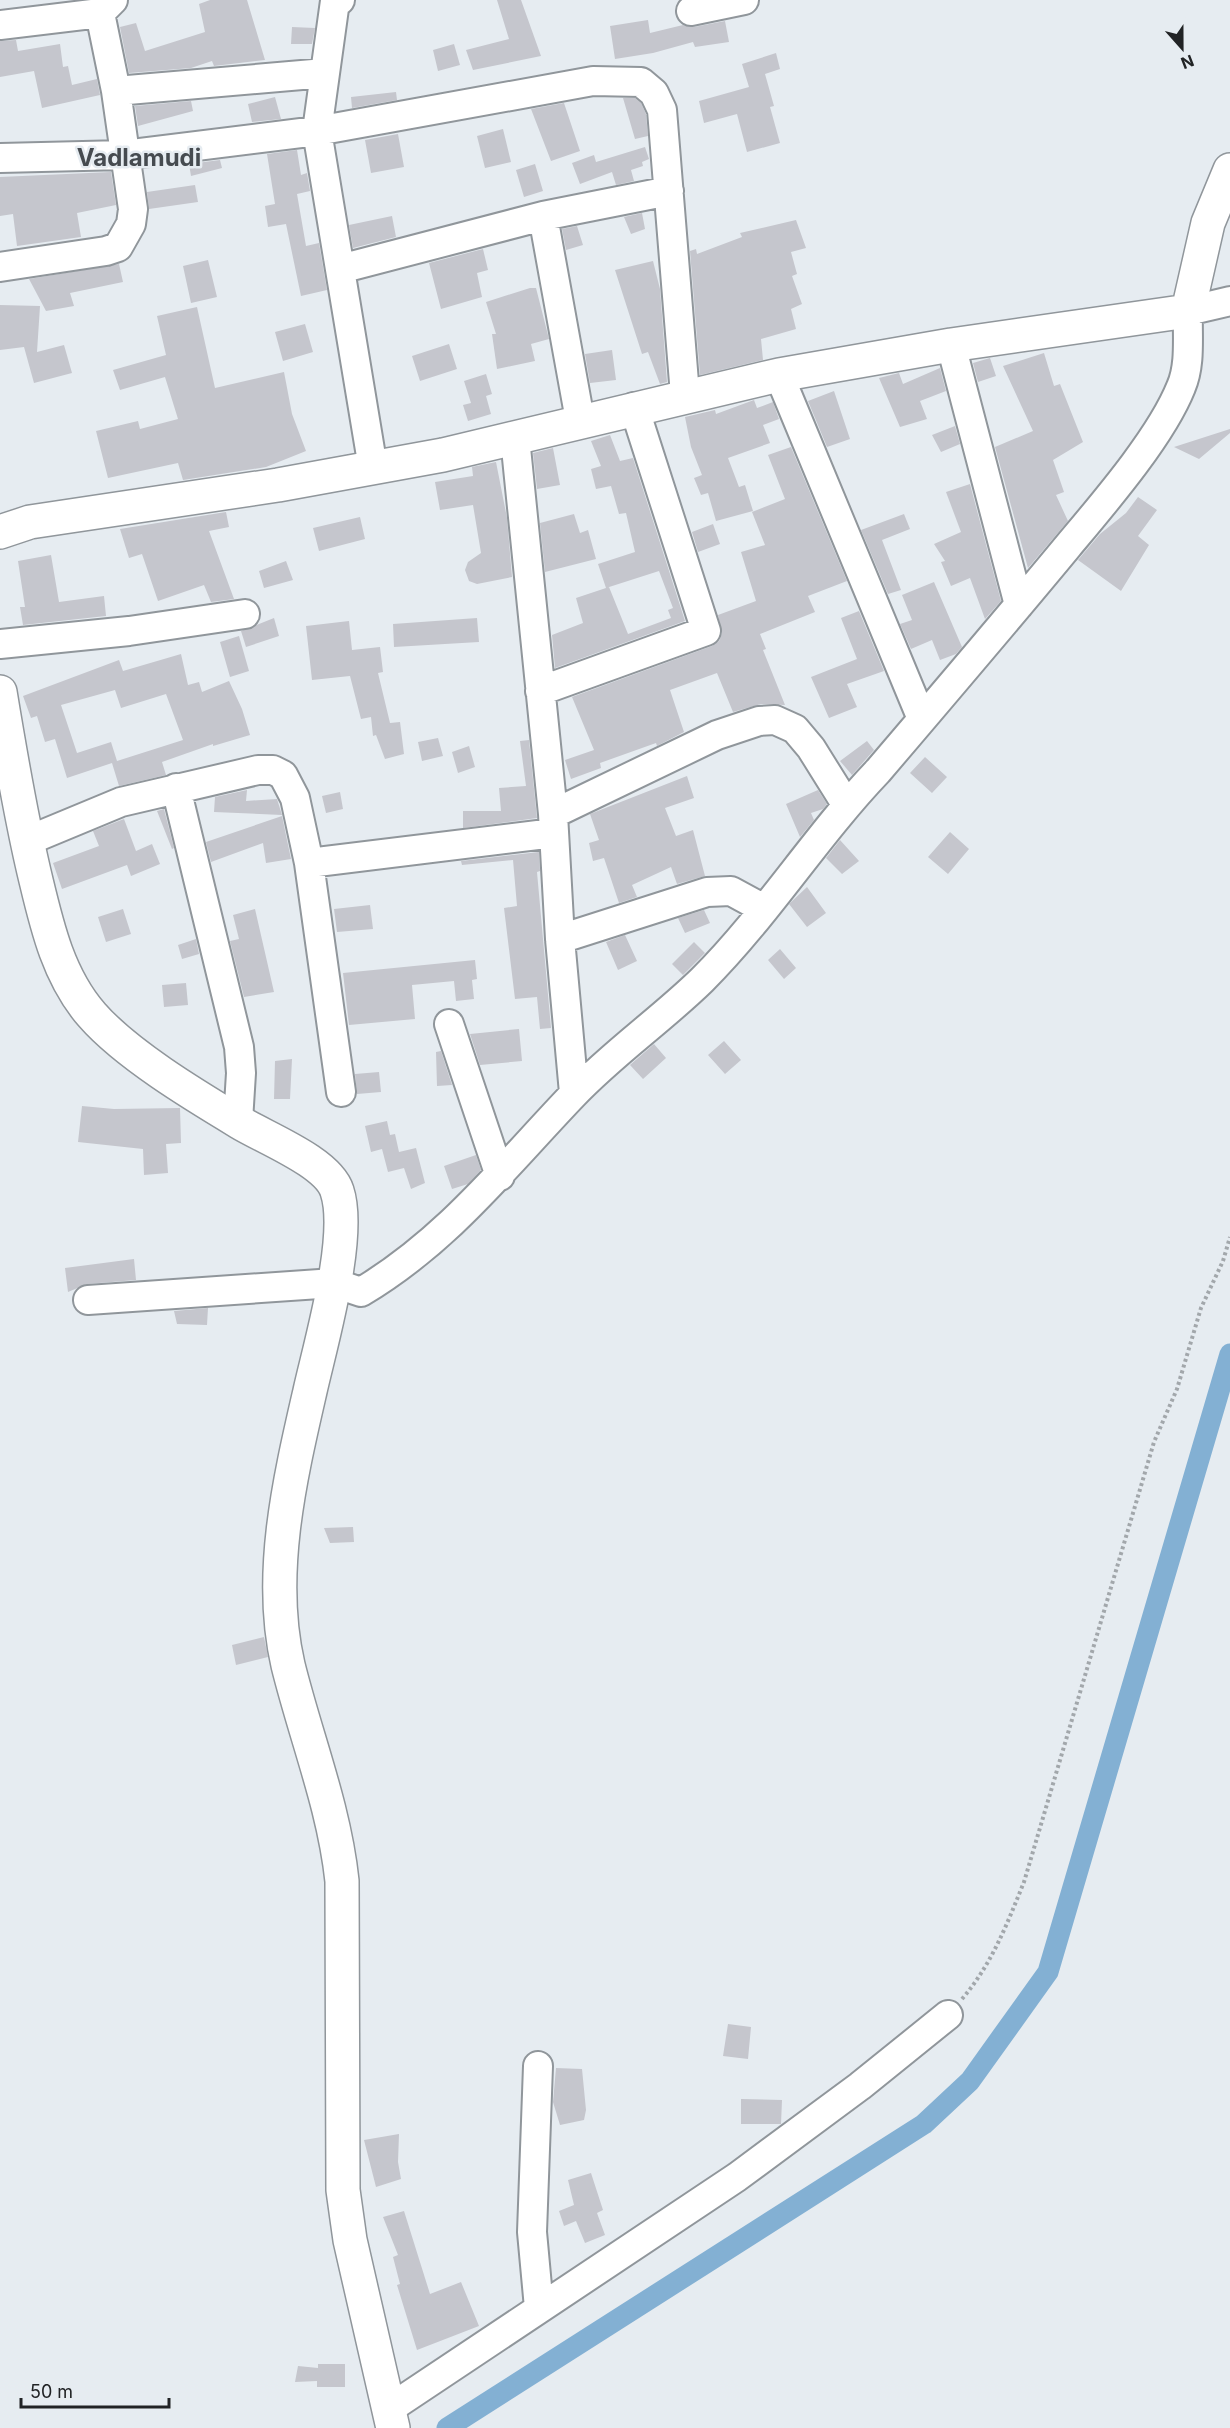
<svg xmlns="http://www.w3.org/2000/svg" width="1230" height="2428" font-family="Inter,sans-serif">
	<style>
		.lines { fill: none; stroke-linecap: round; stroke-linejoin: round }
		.canal { stroke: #83b0d3; stroke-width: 21 }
		.building { fill: #c5c6cd; fill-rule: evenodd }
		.minor-casing { stroke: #90969b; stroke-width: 32 }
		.major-casing { stroke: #90969b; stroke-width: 36 }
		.path { stroke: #a2a7ab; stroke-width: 4; stroke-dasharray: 3 3; stroke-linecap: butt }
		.minor { stroke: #fff; stroke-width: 28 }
		.major { stroke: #fff; stroke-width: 33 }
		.labels { text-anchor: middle; stroke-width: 5; stroke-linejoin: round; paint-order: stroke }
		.quarter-label { font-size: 24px; font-weight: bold; fill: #464b50; stroke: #e6ecf1 }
	</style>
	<rect width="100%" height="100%" fill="#e6ecf1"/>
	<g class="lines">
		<path class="canal" d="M447,2428L924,2124L970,2081L1048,1972L1230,1354"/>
	</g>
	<path class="building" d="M210,0H247L265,60L214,66L212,61L191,68L129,73L120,27L136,23L145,51L205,32L199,4Z
		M497,0H521L541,56L473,70L466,50L509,39Z
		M648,20L650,33L683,25L694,27L725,21L729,42L695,47L693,42L653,53L615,59L610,26Z
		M292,27L315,28L312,44H291Z
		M16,40L18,51L60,44L63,67L68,66L72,85L97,79L100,95L42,108L34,71L0,77V41Z
		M454,44L460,65L438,71L433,50Z
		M776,53L780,69L765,74L774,106L770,107L780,143L747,152L737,114L704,123L699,101L749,87L742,64Z
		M396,92L397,100L352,108L351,97Z
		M275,97L281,119L252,122L248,104Z
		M623,98H635L641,103L646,114L648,136L635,139Z
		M191,101L193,111L138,126L135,106Z
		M564,103L580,151L551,161L531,109Z
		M503,129L511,162L485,168L477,136Z
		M398,134L404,167L371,173L365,140Z
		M645,147L649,159L642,162L643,166L631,170L634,181L616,185L612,172L580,184L572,163L594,155L596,162Z
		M297,150L301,175L307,173L310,191L297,194L306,246L319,243L327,290L301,296L286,224L268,227L265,206L275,204L267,154Z
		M220,160L222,168L191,176L189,164Z
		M535,164L543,191L524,197L516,170Z
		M111,172L116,205L77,213L81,237L17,246L13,214L0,216V177Z
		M195,185L198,202L149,209L147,192Z
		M642,213L645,229L631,234L624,217Z
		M392,216L396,237L353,248L349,225Z
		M796,220L806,248L791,252L797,274L792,276L802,304L791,309L796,329L761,339L763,360L700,375L690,251L696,249L697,254L742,237L740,233Z
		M577,226L583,245L566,250L562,229Z
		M483,249L488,270L477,273L482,297L441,309L429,263Z
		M208,260L217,297L191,303L183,266Z
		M653,261L660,289L667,382L660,384L648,352L642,354L615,270Z
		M119,264L123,282L70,293L74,306L46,311L29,279Z
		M530,288H536L549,339L531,344L535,361L497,369L492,334H496L486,302Z
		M0,305L40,306L37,352L64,345L72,373L34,383L24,347L0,350Z
		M197,307L215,388L284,372L292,414L306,451L266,467L183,480L178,463L108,478L96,431L138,421L140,429L178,419L165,377L120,390L113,370L166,355L157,316Z
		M305,324L313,352L283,361L275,332Z
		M449,344L457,369L420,381L412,356Z
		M612,350L616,380L590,383L585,354Z
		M1044,353L1054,386L1060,384L1083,442L1053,460L1064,492L1056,495L1068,521L1028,568L995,447L1033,431L1003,366Z
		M990,358L996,376L978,382L973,363Z
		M940,368L946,391L920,401L927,419L900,427L879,378L899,373L903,384Z
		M486,374L492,394L486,396L491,414L468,421L463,405L471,403L464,381Z
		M834,391L850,439L827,447L808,401Z
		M754,400L757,408L773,402L779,419L763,425L770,443L728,458L739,487L745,485L753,511L716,521L708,493L701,495L694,478L702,475L691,447L685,417L715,410L716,414Z
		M955,426L960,444L941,452L932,435Z
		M1230,429V433L1199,459L1174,447Z
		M610,435L620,461L633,458L685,621L555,668L552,635L583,623L576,598L609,587L628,634L671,618L668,610L673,608L659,571L606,588L598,564L635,552L626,513L619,514L611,486L596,489L591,469L601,466L591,441Z
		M791,447L847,581L808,596L815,612L760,634L766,649L763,650L785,705L761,704L733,712L717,673L670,690L684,732L657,746L656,743L600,763L601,768L571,779L565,760L594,750L572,697L712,646L719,641L722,634L718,615L756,601L741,552L765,545L752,512L785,499L768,455Z
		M553,448L560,485L537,489L533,453Z
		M496,462L507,518L512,577L477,584L469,581L465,570L468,562L481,553L473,505L440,510L435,482L473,476L472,467Z
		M970,484L1001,601L985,619L970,578L951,586L941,562L945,561L934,544L961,532L946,492Z
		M1138,497L1157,510L1138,536L1149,545L1121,591L1078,560L1100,534L1126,513Z
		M226,512L229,527L209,531L234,599L211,602L204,585L158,601L142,554L129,558L120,529Z
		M574,514L580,533L588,530L596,559L545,572L540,523Z
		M904,514L910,529L882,540L901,590L888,594L861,530Z
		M360,517L365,539L319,551L313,528Z
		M713,524L720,544L698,552L692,532Z
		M51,555L59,602L104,596L106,616L23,625L20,607H25L18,561Z
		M286,561L293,580L264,588L259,571Z
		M934,582L962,647L956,654L940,660L932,640L911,649L900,624L912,620L902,595Z
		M859,611L884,671L847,684L857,707L829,718L811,677L857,659L841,618Z
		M274,618L279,636L246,647L241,631Z
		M477,618L479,642L394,647L393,624Z
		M349,621L352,650L380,647L383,672L378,673L390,723L400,722L404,754L385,759L376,735L373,736L371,717L361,719L350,676L312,680L306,626Z
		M239,636L249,671L230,677L220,642Z
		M181,654L188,685L199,682L202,692L229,681L242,709L250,735L213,746V744L162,762L166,775L119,786L112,763L67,778L55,739L45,742L37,716L31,718L23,696L119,660L123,671ZM115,690L121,708L166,694L183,740L117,761L111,742L77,753L61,705Z
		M438,738L443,756L422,761L418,742Z
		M529,740L537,818L463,828V811H501L499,788L526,786L520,741Z
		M867,741L874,750L852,775L840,761Z
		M469,746L475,767L458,773L452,752Z
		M925,757L947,777L932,793L910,773Z
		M687,776L694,798L665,808L676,836L693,830L705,876L677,884L671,867L632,885L637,897L619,903L604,858L593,861L589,843L599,840L590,814Z
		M247,790L246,801L277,799L282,815L214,812L215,797Z
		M818,790L827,804L823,809L811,813L814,820L800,837L786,804Z
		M340,792L343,809L326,813L322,796Z
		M164,809L174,848L172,849L157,811Z
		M282,816L291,859L266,863L263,843L211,862L206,842Z
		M124,819L136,851L152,844L160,864L131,876L127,865L62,889L53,863L99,846L93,831Z
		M950,832L969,849L948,874L928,857Z
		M840,840L859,861L842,874L826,858Z
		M539,852L540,871L537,872L551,1028L540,1029L537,997L515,999L504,908L517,906L513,860L462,865L461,861Z
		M807,887L826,913L807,927L789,904Z
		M370,905L373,929L337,932L334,909Z
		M123,909L131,934L106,942L98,917Z
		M255,909L274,992L244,997L230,941L239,939L233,915Z
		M704,910L710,923L685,933L678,918Z
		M625,935L637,961L618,970L606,942Z
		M196,939L199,954L182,959L178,945Z
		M694,942L705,953L683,975L672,964Z
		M780,949L796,968L784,979L768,960Z
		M475,960L477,979L472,980L474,999L456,1001L454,981L412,985L415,1019L349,1025L343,973Z
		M186,983L188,1005L164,1007L162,985Z
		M519,1029L522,1061L480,1065L470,1034Z
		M724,1041L741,1060L725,1074L708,1055Z
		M654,1044L666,1058L643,1079L630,1065Z
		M441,1051L452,1085L437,1086L436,1052Z
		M292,1059L290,1099H274L275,1061Z
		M379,1072L381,1092L357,1094L355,1074Z
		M82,1106L114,1109L180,1108L181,1143L166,1144L168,1173L144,1175L143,1149L78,1142Z
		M387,1121L390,1135L395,1134L399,1152L416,1148L425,1183L411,1189L404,1168L388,1172L382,1149L371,1152L365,1126Z
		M476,1155L481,1170L468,1184L452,1189L444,1166Z
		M134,1259L136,1280L87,1284L68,1292L65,1268Z
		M208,1308L207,1325L177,1324L174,1311Z
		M353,1527L354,1542L330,1543L324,1528Z
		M264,1637L268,1657L236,1665L232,1645Z
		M728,2024L751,2027L748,2059L723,2056Z
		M556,2068L582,2069L586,2110L584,2120L560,2125L553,2102Z
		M741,2099L782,2100L781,2124H741Z
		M399,2134L398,2162L401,2179L376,2187L364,2140Z
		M591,2173L603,2210L597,2213L605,2235L585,2243L576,2221L564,2226L559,2211L574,2205L568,2180Z
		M404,2211L430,2294L461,2282L479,2326L417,2350L397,2285L400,2284L393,2257L398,2255L383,2217Z
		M318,2364H345V2387H317V2381L295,2382L298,2366L318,2368Z"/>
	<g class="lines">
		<defs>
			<path id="minor" d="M340,0L335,1L317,131L373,468
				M691,11L744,0
				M0,25L100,13L113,0
				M116,91L325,73
				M0,158L124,155L317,131L593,81L641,82L654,93L662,110L685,395
				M543,216L580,420
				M0,267L106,251L118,247L131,224L133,209L116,91L100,13
				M340,269L543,216L669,191
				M951,345L1019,605
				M779,375L922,719
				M515,438L553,814L560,939L574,1093
				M0,644L129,631L245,614
				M540,691L706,631L634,407
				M176,788L239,1047L241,1073L238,1121
				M553,814L717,735L759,721L775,720L795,729L811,748L846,804
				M27,841L121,802L258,770H273L283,775L295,798L309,863L341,1092
				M309,863L554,833
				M560,939L707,892L731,891L764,909
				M449,1024L500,1176
				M88,1300L334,1283L361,1292C447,1241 505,1166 573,1095C613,1053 661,1020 702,980C767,915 815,837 878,771C942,696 1006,621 1068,546C1104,503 1161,437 1181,387C1191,364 1187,335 1188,311L1230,301
				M538,2066L532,2232L539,2308
				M389,2409L737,2177L860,2086L948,2015"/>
			<path id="major" d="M0,532L30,522L278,485L443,455L779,375L951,345L1188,311L1208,223L1230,170
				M0,692C10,753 20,812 34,872C46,922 57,975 92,1015C126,1054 194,1095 239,1122C265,1138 328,1162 337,1191C352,1236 321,1342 310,1391C290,1478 267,1575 288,1665C306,1738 334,1806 342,1881L343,2190L350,2240L393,2428"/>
		</defs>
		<use href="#minor" class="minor-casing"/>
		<use href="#major" class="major-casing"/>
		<path class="path" d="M962,1999C992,1964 1007,1924 1024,1882L1154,1442L1177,1389L1201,1308L1223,1261L1230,1237"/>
		<use href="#minor" class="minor"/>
		<use href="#major" class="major"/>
	</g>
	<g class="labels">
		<g class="quarter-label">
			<text x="139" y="166">Vadlamudi</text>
		</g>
	</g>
	<g transform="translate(1182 48) rotate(159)" stroke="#e6ecf1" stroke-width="4.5" paint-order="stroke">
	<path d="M0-4.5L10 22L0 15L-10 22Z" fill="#212325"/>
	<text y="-9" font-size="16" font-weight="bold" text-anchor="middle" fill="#212325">N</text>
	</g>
	<path d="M21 2398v9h148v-9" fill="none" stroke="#212325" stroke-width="3"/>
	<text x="30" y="2398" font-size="18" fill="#212325" stroke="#e6ecf1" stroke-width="4.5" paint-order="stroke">50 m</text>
</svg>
